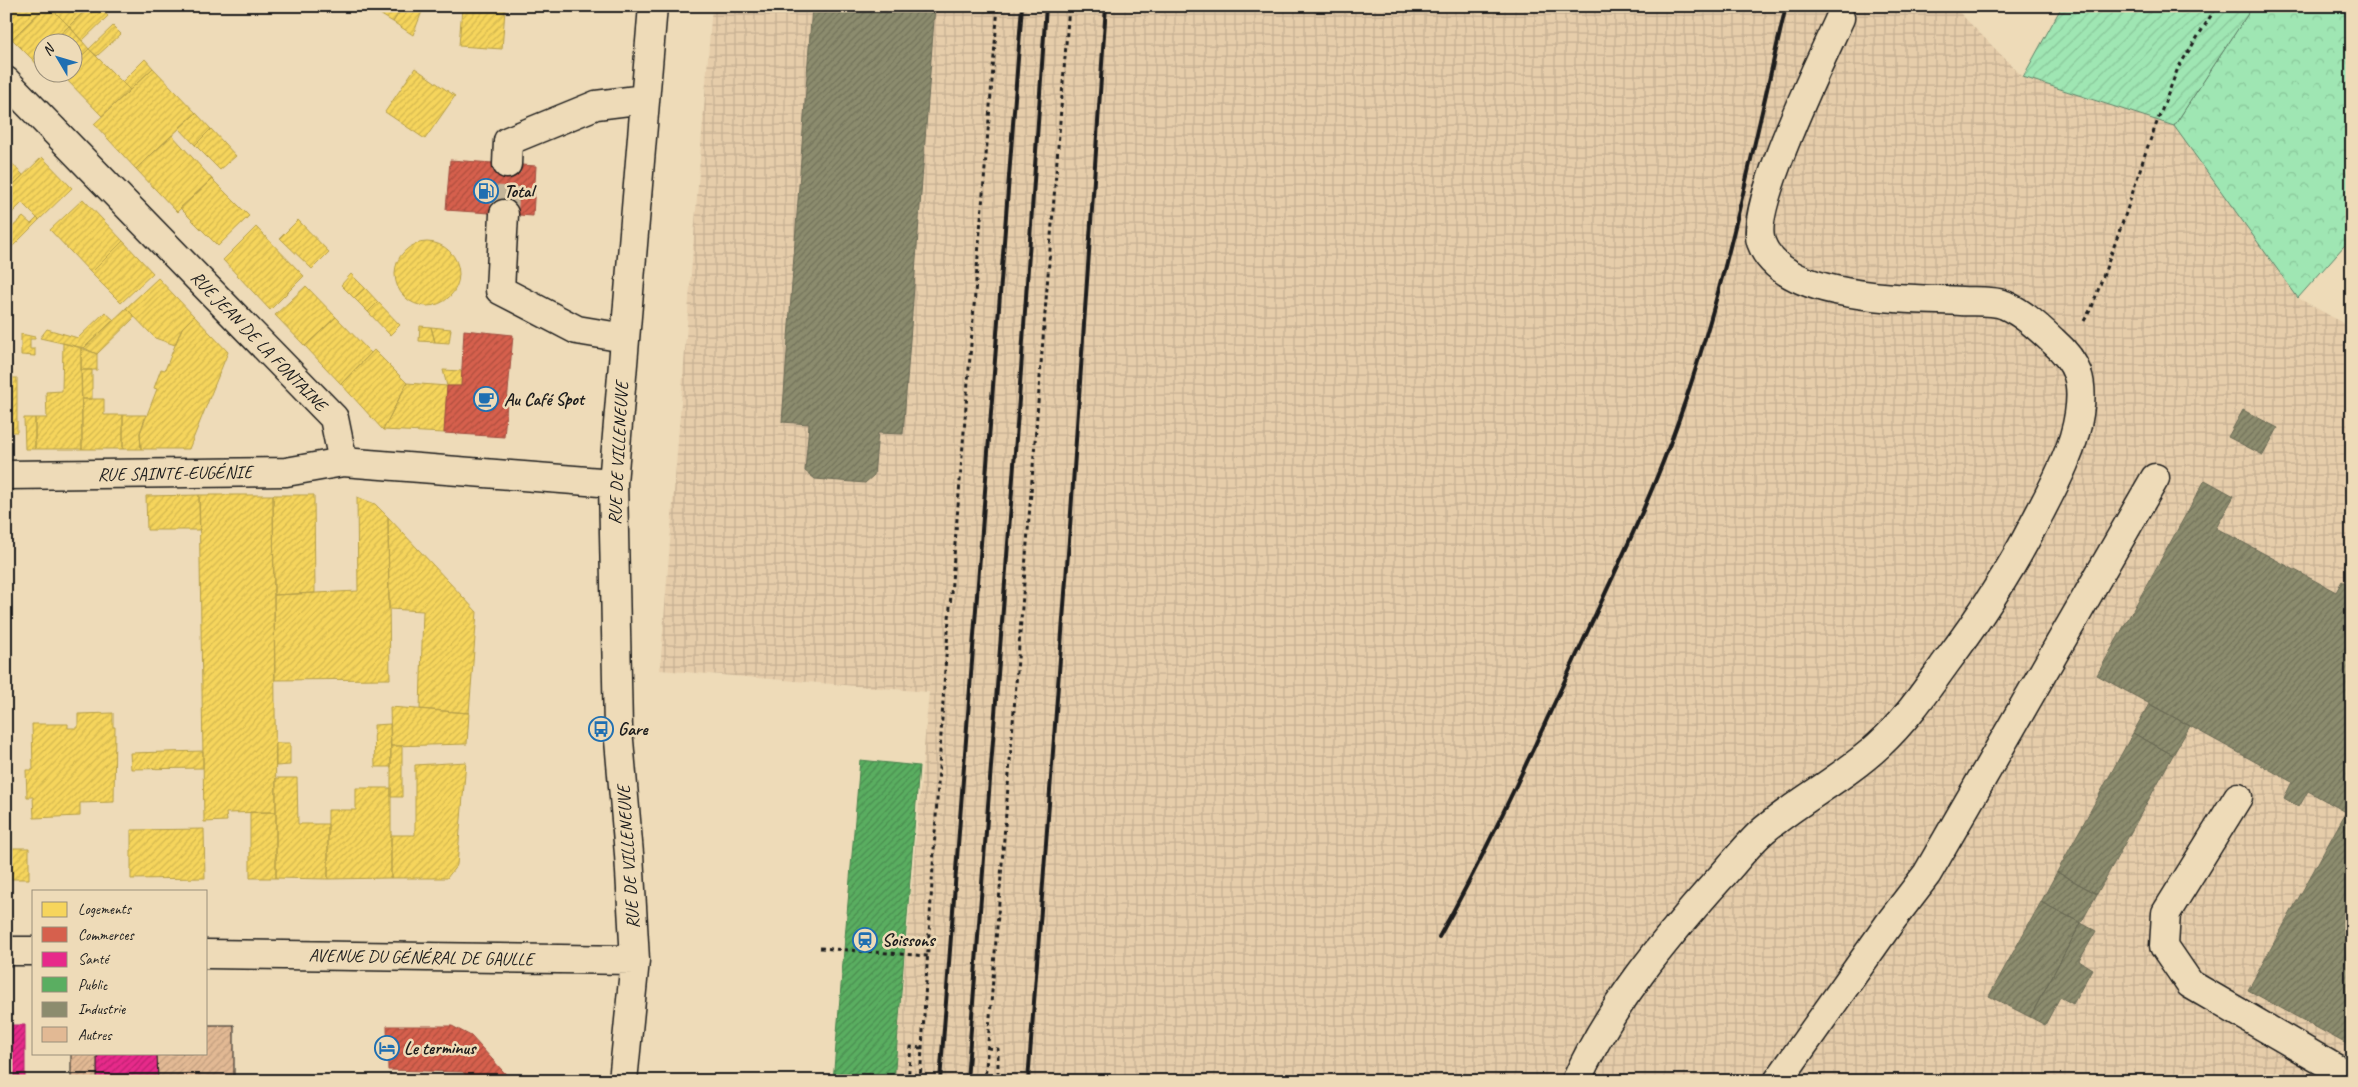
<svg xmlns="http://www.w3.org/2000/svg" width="2358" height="1087" font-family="Caveat,sans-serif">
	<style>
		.industrial { fill: url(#industrial-grid) }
		.forest { fill: url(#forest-crowns); stroke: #5e8168 }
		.garden { fill: url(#garden-furrows); stroke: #5e8168 }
		.homes { fill: url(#homes-hatch); stroke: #b59e49 }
		.shops { fill: url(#shops-hatch); stroke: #9e4c3e }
		.health { fill: url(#health-hatch); stroke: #aa2569 }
		.public { fill: url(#public-hatch); stroke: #47824c }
		.industry { fill: url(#industry-hatch); stroke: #6a6a55 }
		.building { fill: url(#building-hatch); stroke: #1c1c1c }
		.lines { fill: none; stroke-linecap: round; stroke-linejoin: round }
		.minor-tunnel { stroke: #c4b599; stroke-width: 28; stroke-dasharray: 28 14; stroke-linecap: butt }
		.minor-casing { stroke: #1c1c1c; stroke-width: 31 }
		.path { stroke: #1c1c1c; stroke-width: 3; stroke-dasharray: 4 4; stroke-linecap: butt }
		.minor { stroke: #eedbb8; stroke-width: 28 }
		.rail { stroke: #1c1c1c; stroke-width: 4 }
		.labels { text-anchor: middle; stroke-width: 5; stroke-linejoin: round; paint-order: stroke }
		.poi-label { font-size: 18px; font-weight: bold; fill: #1c1c1c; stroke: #eedbb8; text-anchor: start }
		.street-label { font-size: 18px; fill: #1c1c1c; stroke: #eedbb8 }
	</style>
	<defs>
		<pattern id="industrial-grid" width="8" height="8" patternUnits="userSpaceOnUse" patternTransform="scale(1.25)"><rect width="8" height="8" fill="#e6cdaa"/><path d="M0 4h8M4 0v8" fill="none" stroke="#c5af92"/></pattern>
		<pattern id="forest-crowns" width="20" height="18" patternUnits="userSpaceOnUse" patternTransform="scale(1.25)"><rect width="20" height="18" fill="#9fe6b3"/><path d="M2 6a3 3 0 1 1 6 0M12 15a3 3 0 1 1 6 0" fill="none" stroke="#88c599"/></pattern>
		<pattern id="garden-furrows" width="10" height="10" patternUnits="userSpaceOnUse" patternTransform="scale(1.25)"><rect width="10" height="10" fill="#9fe6b3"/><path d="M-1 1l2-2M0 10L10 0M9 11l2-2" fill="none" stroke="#88c599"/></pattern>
		<pattern id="homes-hatch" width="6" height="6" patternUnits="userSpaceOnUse" patternTransform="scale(1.25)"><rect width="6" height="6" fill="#f6d55c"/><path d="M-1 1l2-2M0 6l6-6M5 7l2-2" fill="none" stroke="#d2b64f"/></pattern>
		<pattern id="shops-hatch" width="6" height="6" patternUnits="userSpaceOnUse" patternTransform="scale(1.25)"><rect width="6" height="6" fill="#d6604d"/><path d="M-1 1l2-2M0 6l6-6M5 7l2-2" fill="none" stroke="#ad4e3f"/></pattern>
		<pattern id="health-hatch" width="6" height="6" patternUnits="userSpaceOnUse" patternTransform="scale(1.25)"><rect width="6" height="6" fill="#e7298a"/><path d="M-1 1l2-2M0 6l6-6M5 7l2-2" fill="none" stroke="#ba2270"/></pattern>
		<pattern id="public-hatch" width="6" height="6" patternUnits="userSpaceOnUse" patternTransform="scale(1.25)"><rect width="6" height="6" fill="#5aae61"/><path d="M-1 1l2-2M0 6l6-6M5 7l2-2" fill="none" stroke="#4a8d4f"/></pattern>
		<pattern id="industry-hatch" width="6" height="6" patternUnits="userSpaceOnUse" patternTransform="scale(1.25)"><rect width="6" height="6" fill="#8c8c6e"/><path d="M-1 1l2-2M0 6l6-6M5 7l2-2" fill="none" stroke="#72725a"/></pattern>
		<pattern id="building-hatch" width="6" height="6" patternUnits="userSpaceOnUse" patternTransform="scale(1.25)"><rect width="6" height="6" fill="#e2b994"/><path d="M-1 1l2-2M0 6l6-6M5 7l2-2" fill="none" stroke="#c19e7f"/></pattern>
	</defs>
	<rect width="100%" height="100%" fill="#eedbb8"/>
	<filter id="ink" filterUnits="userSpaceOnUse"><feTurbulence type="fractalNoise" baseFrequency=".02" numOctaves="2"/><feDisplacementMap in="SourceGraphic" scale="10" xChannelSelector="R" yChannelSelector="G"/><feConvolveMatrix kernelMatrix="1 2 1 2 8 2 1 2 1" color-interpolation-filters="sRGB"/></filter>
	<g filter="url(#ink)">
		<path class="industrial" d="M712,6H1953L2023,77L2174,126L2298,298L2352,328V1081H894L929,692L660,670Z"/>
		<path class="forest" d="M2253,6H2338L2352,19V237L2298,298L2174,126Z"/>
		<path class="garden" d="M2062,6H2253L2174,126L2023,77Z"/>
		<path class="homes" d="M6,6H46L12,39L6,33Z
			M46,6H49L69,26L52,42H42V51L33,60L12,39Z
			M61,6H90L69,26L55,12Z
			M90,6H99L108,16L82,41L69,26Z
			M369,6H390L383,16Z
			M390,6H403L393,22L383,16Z
			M403,6H424L413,35L393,22Z
			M447,6H505V10Z
			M462,7L505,10L502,49L459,46Z
			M69,26L89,49L72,65V42H52Z
			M113,26L121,34L97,56L89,49Z
			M89,49L130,90L102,116L62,75L65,72H72V65Z
			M42,51V71L33,60Z
			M145,59L153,68L130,90L122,82Z
			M153,68L196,113L136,169L94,124Z
			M415,68L455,96L425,139L385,112Z
			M44,72H65L54,83Z
			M196,113L211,129L195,145L179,128Z
			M211,129L236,156L220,170L195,145Z
			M172,135L212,179L177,212L136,169Z
			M6,157L23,175L6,192Z
			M42,157L72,188L39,220L22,203L12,213L6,208V192Z
			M212,179L249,216L218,246L180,208Z
			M83,199L123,241L91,273L50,230Z
			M23,217L31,224L37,218L39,220L6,253V233Z
			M298,220L329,252L312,269L280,238Z
			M256,227L304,276L270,310L223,260Z
			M123,241L153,273L121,303L91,273Z
			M395 274a32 32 0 1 1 64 0a32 32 0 1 1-64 0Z
			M351,274L365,288L354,298L341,285Z
			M158,278L194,316L182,328L175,345L155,338L126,308Z
			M306,286L336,317L305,346L275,315Z
			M365,288L378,302L368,312L354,298Z
			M378,302L400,325L390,335L368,312Z
			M126,308L135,317L97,354L84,348Z
			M105,312L114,320L84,348L40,338L47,329L78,338Z
			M194,316L228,352L189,449H141L140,433L157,389L154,388L161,369L165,370L182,328Z
			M336,317L371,353L341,384L305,346Z
			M420,326L431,327L435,342L419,341Z
			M431,327L451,329L449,343L435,342Z
			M21,334L35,337V339H30V349H35V356L21,355Z
			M63,343L81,348L82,449H35V418H47L46,392L62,391Z
			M81,348L97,354V370H81Z
			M374,350L407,383L383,430L341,384Z
			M81,370H92V399H82Z
			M443,370L462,371L461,386H447Z
			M6,378H17V432H6Z
			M407,383L447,386L444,433L383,430Z
			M82,399H104V415H123V449H82Z
			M123,415H146L140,433L141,449H123Z
			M24,418H35V449H25Z
			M199,495H273L276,812L226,813L227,821L204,822Z
			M199,495L200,530H147L146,496Z
			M273,495H314L315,593L274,595Z
			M357,497L375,504L388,517L390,679L275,680L274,595L358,591Z
			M388,517L477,612L469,713L420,709L423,611L389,609Z
			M390,707L469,713L467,744L391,746Z
			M113,713V727H115L114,802L80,803V816L34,818L33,797H27L26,770H33L32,724H68V728H78V714Z
			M390,724L391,767H375L374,725Z
			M276,743H290V765L276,766Z
			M391,746H402V797H391Z
			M203,751V768L131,769L130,753Z
			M466,762L457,865L447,878H391V835H415V765Z
			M276,778H297L298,824H328V879L276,878Z
			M356,788H391V878L328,879V810H356Z
			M250,812H276V878H250Z
			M204,829L205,878L131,879V830Z
			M6,848H29V879H6Z"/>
		<path class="shops" d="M450,160L536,166L533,216L446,210Z
			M464,330L513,335L504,437L444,433L447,386H461Z
			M387,1026H452L471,1036L512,1081H471L463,1072L388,1070Z"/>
		<path class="health" d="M6,1025H25V1081H6Z
			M97,1053H157L158,1081H97Z"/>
		<path class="public" d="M860,760L919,766L894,1081H833Z"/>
		<path class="industry" d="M812,6H935L903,434L878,433L874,475L865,483L815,479L805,471L809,424L782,422Z
			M2243,410L2278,428L2263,455L2228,437Z
			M2205,480L2234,496L2216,528L2336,592L2342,581L2352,587V1047L2248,990L2346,812L2308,791L2299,807L2284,798L2292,782L2097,675Z
			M2149,704L2190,726L2173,755L2133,733Z
			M2133,733L2173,755L2097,894L2057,872Z
			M2057,872L2097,894L2081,923L2041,902Z
			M2041,902L2081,923L2030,1017L1989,996Z
			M2081,923L2096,931L2079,961L2092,969L2073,1004L2060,997L2045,1025L2030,1017Z"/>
		<path class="building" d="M206,1025H234V1077H208V1081H158L157,1053H206Z
			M71,1053H97V1081H71Z"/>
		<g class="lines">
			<path class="minor-tunnel" d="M504,214L507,164"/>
			<defs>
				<path id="minor" d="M6,81L334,418L343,462L613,483
					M507,164L508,141L596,105L645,99
					M504,214L500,290L577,330L625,338
					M6,475L286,472L343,462
					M2238,797L2166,913L2164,946L2190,984L2352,1078
					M6,951H34
					M206,954L635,960
					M623,1081L635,960L629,854L618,729L613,483L653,6
					M1576,1081C1609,1007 1665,939 1719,879C1734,863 1748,844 1764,830C1801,799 1845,777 1879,745C1905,721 1925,692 1945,664C1978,620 2009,573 2034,524C2051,491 2074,451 2079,414C2084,381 2078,363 2053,341C2039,328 2023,313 2005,305C1993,300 1974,302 1961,301C1910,298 1782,302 1761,242C1749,206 1822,58 1840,18
					M1778,1081L1891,921L1927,874L2155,478"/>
			</defs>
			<use href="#minor" class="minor-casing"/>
			<path class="path" d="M2084,321L2092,307L2126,213L2146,151L2178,68L2217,6
				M820,948L928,956
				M988,1048L998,1049V1081
				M908,1081L911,1047L922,1048
				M920,1081L945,669L998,6
				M985,1081L1069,6"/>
			<use href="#minor" class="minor"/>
			<path class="rail" d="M1439,937C1489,848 1530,755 1573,663C1610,582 1650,502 1679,419C1726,285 1754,144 1786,6
				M940,1081L1022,6
				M967,1081L1019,399L1046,6
				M1028,1081L1070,527L1106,6"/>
		</g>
	</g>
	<defs>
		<symbol id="fuel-ring" viewBox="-11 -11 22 22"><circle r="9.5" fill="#eedbb8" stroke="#1f6fb2" stroke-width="1.5"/><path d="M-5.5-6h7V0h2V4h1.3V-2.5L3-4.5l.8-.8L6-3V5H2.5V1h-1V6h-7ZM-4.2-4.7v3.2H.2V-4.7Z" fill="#1f6fb2"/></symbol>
		<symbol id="cafe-ring" viewBox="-11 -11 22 22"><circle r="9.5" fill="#eedbb8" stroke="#1f6fb2" stroke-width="1.5"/><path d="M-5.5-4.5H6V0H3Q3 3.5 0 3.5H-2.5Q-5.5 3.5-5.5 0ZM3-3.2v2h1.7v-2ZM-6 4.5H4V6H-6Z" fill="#1f6fb2"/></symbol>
		<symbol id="bus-ring" viewBox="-11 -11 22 22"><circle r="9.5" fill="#eedbb8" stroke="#1f6fb2" stroke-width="1.5"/><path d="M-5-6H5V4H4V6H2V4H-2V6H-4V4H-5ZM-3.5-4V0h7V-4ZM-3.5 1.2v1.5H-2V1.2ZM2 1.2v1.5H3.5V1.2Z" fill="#1f6fb2"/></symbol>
		<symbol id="station-ring" viewBox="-11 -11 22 22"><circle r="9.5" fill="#eedbb8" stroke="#1f6fb2" stroke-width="1.5"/><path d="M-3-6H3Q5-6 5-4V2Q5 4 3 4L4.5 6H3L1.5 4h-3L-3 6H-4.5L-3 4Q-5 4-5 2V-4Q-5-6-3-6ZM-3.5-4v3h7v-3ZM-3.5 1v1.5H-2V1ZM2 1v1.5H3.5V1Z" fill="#1f6fb2"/></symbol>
		<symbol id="hotel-ring" viewBox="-11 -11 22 22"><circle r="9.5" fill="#eedbb8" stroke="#1f6fb2" stroke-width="1.5"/><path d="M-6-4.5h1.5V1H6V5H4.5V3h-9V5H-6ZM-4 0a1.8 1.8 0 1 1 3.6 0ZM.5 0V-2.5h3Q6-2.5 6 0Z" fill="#1f6fb2"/></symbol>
	</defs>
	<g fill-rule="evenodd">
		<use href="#fuel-ring" x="472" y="177" width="28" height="28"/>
		<use href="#cafe-ring" x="472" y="385" width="28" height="28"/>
		<use href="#bus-ring" x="587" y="715" width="28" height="28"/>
		<use href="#station-ring" x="851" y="926" width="28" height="28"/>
		<use href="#hotel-ring" x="373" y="1034" width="28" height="28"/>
	</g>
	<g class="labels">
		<g class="poi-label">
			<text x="504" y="197">Total</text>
			<text x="504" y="405">Au Café Spot</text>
			<text x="618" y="735">Gare</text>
			<text x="882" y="946">Soissons</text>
			<text x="404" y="1054">Le terminus</text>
		</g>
		<g class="street-label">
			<text transform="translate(259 341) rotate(46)" y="6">RUE JEAN DE LA FONTAINE</text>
			<text transform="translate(618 453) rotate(-87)" y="6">RUE DE VILLENEUVE</text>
			<text transform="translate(175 473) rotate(-1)" y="6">RUE SAINTE-EUGÉNIE</text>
			<text transform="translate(628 857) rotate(-94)" y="6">RUE DE VILLENEUVE</text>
			<text transform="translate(421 957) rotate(1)" y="6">AVENUE DU GÉNÉRAL DE GAULLE</text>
		</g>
	</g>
	<rect width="2358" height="1087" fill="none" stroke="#eedbb8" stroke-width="25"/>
	<rect x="12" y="12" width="2333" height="1062" fill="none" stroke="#1c1c1c" stroke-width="2" filter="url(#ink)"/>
	<rect x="32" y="890" width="175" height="165" fill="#eedbb8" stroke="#9a8f7a"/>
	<rect x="42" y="902" width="25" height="15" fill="#f6d55c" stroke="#9a8f7a"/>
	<text x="78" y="914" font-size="15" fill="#1c1c1c">Logements</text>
	<rect x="42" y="927" width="25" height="15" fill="#d6604d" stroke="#9a8f7a"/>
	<text x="78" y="940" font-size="15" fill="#1c1c1c">Commerces</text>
	<rect x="42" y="952" width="25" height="15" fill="#e7298a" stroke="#9a8f7a"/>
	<text x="78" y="964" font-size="15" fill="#1c1c1c">Santé</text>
	<rect x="42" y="977" width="25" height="15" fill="#5aae61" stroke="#9a8f7a"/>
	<text x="78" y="990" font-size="15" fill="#1c1c1c">Public</text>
	<rect x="42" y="1002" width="25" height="15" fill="#8c8c6e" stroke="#9a8f7a"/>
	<text x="78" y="1014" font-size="15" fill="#1c1c1c">Industrie</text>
	<rect x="42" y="1027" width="25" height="15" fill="#e2b994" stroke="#9a8f7a"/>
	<text x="78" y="1040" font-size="15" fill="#1c1c1c">Autres</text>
	<g transform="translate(58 58) rotate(308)"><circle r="24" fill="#eedbb8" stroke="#9a8f7a"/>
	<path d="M0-4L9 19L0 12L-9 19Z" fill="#1f6fb2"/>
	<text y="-8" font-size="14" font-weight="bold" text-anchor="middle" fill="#1c1c1c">N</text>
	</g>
</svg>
